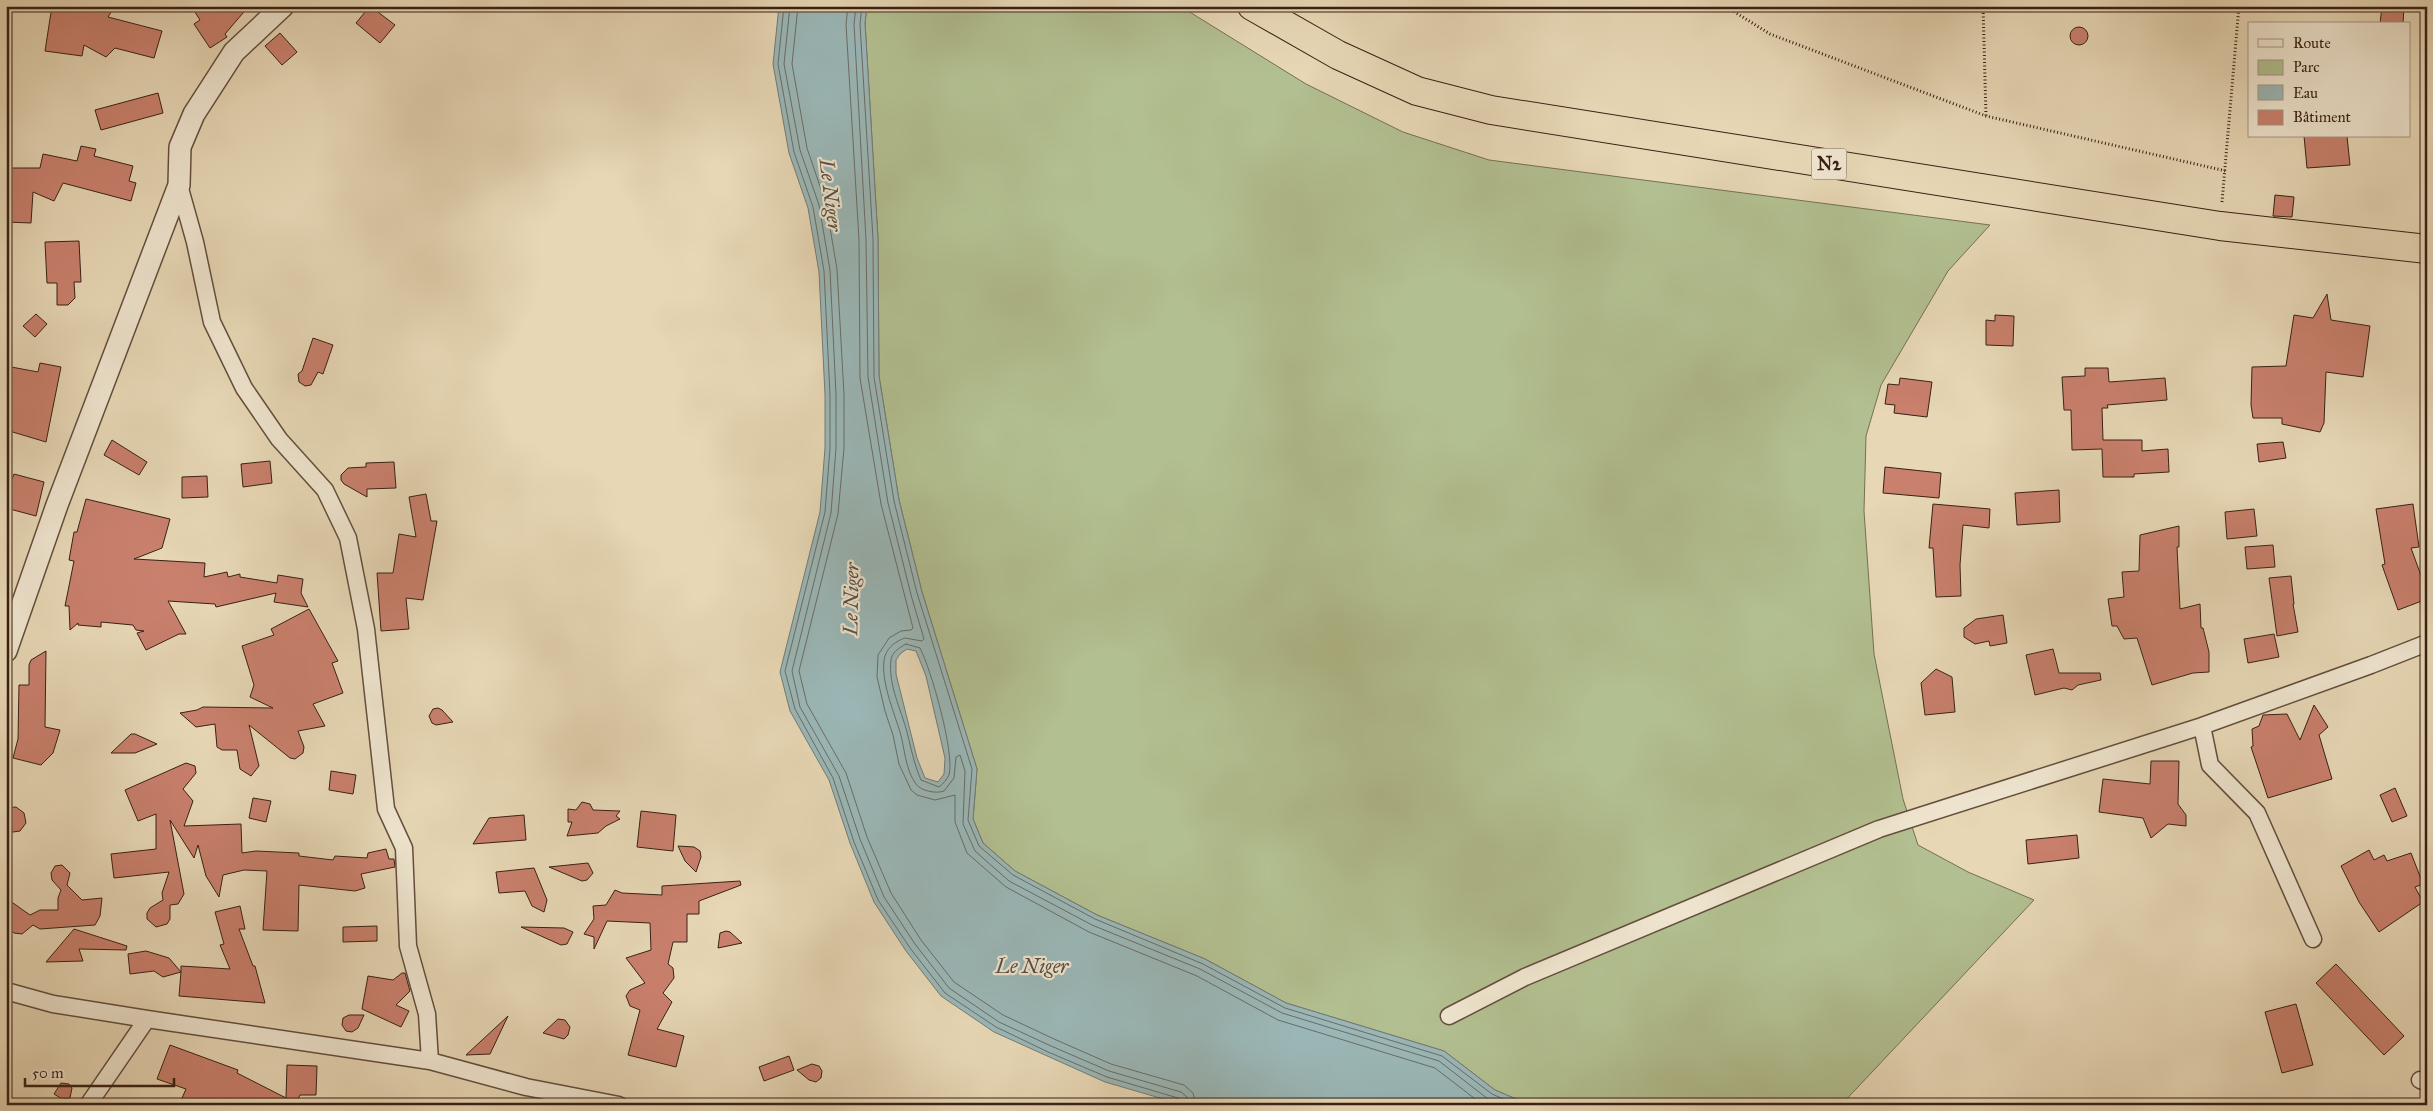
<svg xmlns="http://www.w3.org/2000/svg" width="2433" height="1111" font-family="'IM FELL Great Primer',serif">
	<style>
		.green { fill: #b2bf90; stroke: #767052 }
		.water { fill: #9ab7b7; stroke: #737b76; fill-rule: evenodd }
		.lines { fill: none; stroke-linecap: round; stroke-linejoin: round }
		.shore { stroke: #6a6c66; stroke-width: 1 }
		.building { fill: #c9806d; stroke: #392015 }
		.minor-casing { stroke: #644e3d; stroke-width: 19 }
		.tertiary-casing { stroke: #644e3d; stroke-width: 24 }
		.trunk-casing { stroke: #392015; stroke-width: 30 }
		.path { stroke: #392015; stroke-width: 3; stroke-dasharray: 1 2.5; stroke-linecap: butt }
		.minor { stroke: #efe5cf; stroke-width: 16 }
		.tertiary { stroke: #efe5cf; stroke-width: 21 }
		.trunk { stroke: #e7d7b5; stroke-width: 28 }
		.labels { text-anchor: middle; stroke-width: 4.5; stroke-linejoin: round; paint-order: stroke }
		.shield { fill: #efe5cf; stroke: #705b4d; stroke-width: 1 }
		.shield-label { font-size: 18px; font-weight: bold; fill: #392015 }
		.water-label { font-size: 20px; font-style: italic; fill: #564d46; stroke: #efe5cf }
	</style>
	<rect width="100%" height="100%" fill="#e7d7b5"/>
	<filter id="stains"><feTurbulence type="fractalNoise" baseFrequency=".004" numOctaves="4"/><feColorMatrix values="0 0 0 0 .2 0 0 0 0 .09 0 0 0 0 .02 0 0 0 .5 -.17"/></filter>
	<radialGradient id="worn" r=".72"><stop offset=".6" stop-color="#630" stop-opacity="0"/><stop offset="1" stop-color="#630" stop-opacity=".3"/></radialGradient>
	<path class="green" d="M867,6H1180L1306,84L1403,132L1489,160L1990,225L1948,271L1881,385L1866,436L1864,511L1874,654L1903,799L1918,845L1968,872L2034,900L1841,1105H1530L1495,1090L1444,1051L1286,1003L1205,959L1097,915L1015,871L983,843L973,819L977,769L922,592L899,500L879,376L878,239L865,23Z"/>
	<path class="water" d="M779,6H867L865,23L878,239L879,376L899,500L922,592L977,769L973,819L983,843L1015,871L1097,915L1205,959L1286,1003L1444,1051L1495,1090L1530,1105H1184L1105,1082L994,1032L941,996L906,951L874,902L850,843L829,780L790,711L780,672L820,512L825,448V395L819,272L808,208L789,153L773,64ZM907,649L916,651L926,676L945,758L944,774L938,782L925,778L917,758L896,674V660L900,654Z"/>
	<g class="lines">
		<path class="shore" d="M784,6L778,64L794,152L813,207L824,271L830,395V448L825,512L785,671L795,709L833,778L854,842L878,900L910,948L945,993L996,1027L1048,1052L1107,1077L1178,1098L1182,1105
			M790,6L784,64L800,150L819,205L830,270L836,395V448L831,513L792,671L800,707L839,776L860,839L884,897L915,944L949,988L999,1022L1051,1046L1109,1071L1181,1092L1187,1097L1189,1105
			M798,6L792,64L807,148L826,204L837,269L844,395V448L838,514L799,671L807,704L846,773L867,837L891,893L921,940L954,982L1003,1015L1054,1039L1111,1064L1184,1085L1193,1093L1196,1105
			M848,6L846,24L859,240L860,378L881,504L913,628L911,630L901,631L889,638L878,655L877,677L885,711L893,735L899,764L911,790L917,795L935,800L955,795V822L967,853L1006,887L1089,932L1197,976L1278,1020L1435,1068L1483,1105
			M856,6L854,24L866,240L868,377L888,503L911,595L924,639L922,641L905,638C896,641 888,647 885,656C879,677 894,712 900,732C905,749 905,769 916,784C921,791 936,794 944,791L954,778L956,757L960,755L965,771L963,824L975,851L1009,881L1092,925L1200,969L1282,1013L1439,1061L1488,1099L1501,1105
			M862,6L860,24L873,239L874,377L894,501L917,593L972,769L968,820L979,846L1013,875L1095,919L1203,964L1285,1008L1442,1056L1492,1094L1517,1105
			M906,644L920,648C931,669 955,753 949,775C947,779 943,784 939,787L921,780C914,764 911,748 907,732C901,709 888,685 891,660C892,652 899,648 906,644Z"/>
	</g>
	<path class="building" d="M52,6H115L108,17L162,31L154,58L115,48L106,57L84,45L82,56L45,51Z
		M191,6H249L225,34L227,37L210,48L194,24L200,20Z
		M370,6L395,25L380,43L356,23Z
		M2382,6H2404L2403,24H2380Z
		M2070 36a9 9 0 1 1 18 0a9 9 0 1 1-18 0Z
		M280,33L297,52L282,65L265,46Z
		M158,93L163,113L101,130L95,110Z
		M2304,136H2347L2350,165L2307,168Z
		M81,146L96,149L94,156L133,166L129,181L136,183L131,201L63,183L54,201L33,192L31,223L6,222V168H40L43,154L77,161Z
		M2275,195L2294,197L2292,217L2273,216Z
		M79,241L81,282H74L75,298L68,305H57V283H47L45,242Z
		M2327,294L2331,320L2370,326L2363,377L2326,372L2324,423L2320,432L2282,424V418H2253L2251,405L2252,367L2286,366L2294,315L2313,318Z
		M36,314L47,324L35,337L23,326Z
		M1995,315L2014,316L2013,346L1986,345V320L1995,321Z
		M313,338L333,345L323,374L318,372L311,385L305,386L299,382L298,374L302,371Z
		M40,363L61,367L46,442L6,430V366L38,372Z
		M2085,368H2108L2109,382L2165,378L2167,400L2107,405L2108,408H2102L2103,440H2142V451L2168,449L2169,472L2134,474V477H2103L2102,449L2072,450L2071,410H2064L2062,377L2085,376Z
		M1900,378L1932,382L1927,417L1894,413L1895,405L1885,404L1888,384L1899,385Z
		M112,440L147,462L139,475L104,455Z
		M2283,442L2286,458L2259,462L2257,444Z
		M270,461L272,483L243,487L241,464Z
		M394,462L396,488L367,489V497L344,484L341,480V475L348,468L366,467V463Z
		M1885,467L1941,473L1939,498L1883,493Z
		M14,474L44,482L36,516L6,508V478L12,479Z
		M207,476L208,497L182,498V477Z
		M2059,490L2060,522L2017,525L2015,493Z
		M426,494L431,521H437L423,600L406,598L409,629L381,631L377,573H393L399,534L416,537L409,497Z
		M86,499L170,519L162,548L134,559L205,563L204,577L227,572L228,577L240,574V577L277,583L278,575L303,579L301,593L308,607L274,602L276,593L216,607L215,604L168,601L186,634H179L146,650L137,633L144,631L136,630L133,625L101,622V627L78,625V623L70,630L69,606H65L74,561L69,560L74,532H77Z
		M1933,504L1990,509L1989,528L1963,525L1960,565L1961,596L1936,597L1933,548H1929Z
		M2413,504L2419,547L2411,548L2427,592V599L2398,610L2382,565L2385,564L2376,509Z
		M2254,509L2257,536L2227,539L2225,512Z
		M2179,526V547H2177L2180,609L2200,604L2201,628H2203L2209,652V672L2193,673L2152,685L2137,638L2124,639L2117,626H2112L2108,599L2124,597L2122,572L2139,571L2140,535Z
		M2273,545L2275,567L2247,569L2245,547Z
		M2291,576L2294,604H2293L2298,632L2277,636L2269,578Z
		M309,609L338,661L332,663L343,693L313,704L325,726L298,731L304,747L303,753L295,759L290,758L249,725L259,766L251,776L240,769L237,750H222L217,747L215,724L196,727L180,713L197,710L203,707L273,708L250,697L254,685L242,646L274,635L271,629Z
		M2003,615L2007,643L1990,646L1989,641L1975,644L1964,637V628L1976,619Z
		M2274,634L2279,657L2248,663L2244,639Z
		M2053,649L2059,673H2100L2101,680L2078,685L2072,690L2064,688L2035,695L2026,655Z
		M46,651L45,727L60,730L53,753L41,765L13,758L18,739L19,685H29V665L31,660Z
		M1936,669L1952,677L1955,712L1925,715L1921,683Z
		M2314,705L2328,727L2319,735L2332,779L2268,798L2251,747L2253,746L2252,729L2259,726L2263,715L2287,714L2300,740Z
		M438,708L442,710L453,722L436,725L432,723L429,716L433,709Z
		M131,734H135L157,744L135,753H111Z
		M2151,761H2179L2178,804L2186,815V826L2168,824L2151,838L2143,818L2099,812L2103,779L2150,784Z
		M186,763L195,766L196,773L183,789L193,801L184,826L241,824L242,853L256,851L299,853V856L333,860L335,856L367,858L368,853L386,849L389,859H394L395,867L361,874L365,888L355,891L299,885L298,931L263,930L267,871L244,870L223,875L219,897L206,876L198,845L194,858L170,820L184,894L178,904L170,905V919L167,924L156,927L147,919V913L150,908L163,900L162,893L169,872L114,878L111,854L156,849V814L138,821L125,790Z
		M331,771L356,775L353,794L329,790Z
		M2395,788L2407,816L2392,822L2380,795Z
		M253,798L271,801L266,822L249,818Z
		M582,802L590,804L593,810L620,811L616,816L620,819L606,826L598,833L567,836L572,822H568V809L576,810Z
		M16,807L24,813L26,823L20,831L6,833V808Z
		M641,811L676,815L673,851L637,847Z
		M524,815L526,840L473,844L489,818Z
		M2077,835L2079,858L2028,864L2026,840Z
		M678,846L694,847L700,851L701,857L696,872L685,861Z
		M2369,850L2374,860L2384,855L2387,861L2411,853L2423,884L2415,887L2423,902L2379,932L2359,902L2341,866Z
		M588,863L593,873L587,880L582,881L549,867Z
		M62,865L70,873L67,885L82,900L102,898L100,916L95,925L40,929L33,925L22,934L14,933L6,926V898L30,915L40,910H58V898L61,890L52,880L51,873L55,866Z
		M534,868L547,900L544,912L532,906L525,891L499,893L496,872Z
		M740,881L741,885L699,901V914H687V942H673L668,964L673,968L674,978L663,993L672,1002L657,1029L684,1036L676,1067L628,1055L640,1010L630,1006L626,996L630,990L645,983L626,958L651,950L650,923L607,921L594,949V937L584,934L594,919L593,906L606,905L615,890L622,893L662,895V886Z
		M240,906L245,929H239L253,966H255L265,1003L179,996L181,972L163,977L154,971L130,974L128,954L146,951L169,958L181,972V966L230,969L220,945L224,944L215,912Z
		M377,926V941L343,942V927Z
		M521,927L564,928L573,932L567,944L561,945Z
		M74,929L127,946L126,950L79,949L83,961L46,962Z
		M726,931L730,932L742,943L718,948L720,933Z
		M2336,964L2404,1036L2384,1055L2316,983Z
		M402,973H405L410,991L396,1005L409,1011L401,1027L362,1009L368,976L393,980Z
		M2296,1004L2313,1065L2282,1073L2265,1012Z
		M349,1015H364L358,1028L352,1032L346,1031L342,1025L343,1018Z
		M508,1016L490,1054L466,1055Z
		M558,1019L565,1020L570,1027L568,1035L564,1039L543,1033Z
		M170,1045L238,1070L237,1073L286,1098L287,1065L317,1066L316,1095H300L296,1103L300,1105H179L186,1089L157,1079Z
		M789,1056L794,1070L764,1081L759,1067Z
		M812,1064L819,1066L822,1071L821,1078L816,1082L809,1080L797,1070Z
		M61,1083L69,1084L72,1088L70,1098L62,1099L54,1094Z"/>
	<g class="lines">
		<defs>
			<path id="minor" d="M179,185L195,242L212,322L244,388L279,439L325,490L348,538L366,629L386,809L404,848L408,946L427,1014L430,1061
				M2202,726L2210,765L2257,813L2313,939
				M6,991L53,1004L147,1019L430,1061L526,1087L619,1105
				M1449,1016L1525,977L1879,829L2202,726L2371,665L2427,643
				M2420,1080L2427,1082
				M88,1105L147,1019"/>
			<path id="tertiary" d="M6,651L57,505L179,185L180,147L194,114L234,52L283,6"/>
			<path id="trunk" d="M1252,6L1338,55L1417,91L1491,110L2220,226L2427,249"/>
		</defs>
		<use href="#minor" class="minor-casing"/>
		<use href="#tertiary" class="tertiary-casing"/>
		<use href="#trunk" class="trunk-casing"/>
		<path class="path" d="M1725,6L1770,34L1986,116L2226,171
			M1983,6L1986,116
			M2222,202L2239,6"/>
		<use href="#minor" class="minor"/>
		<use href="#tertiary" class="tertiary"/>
		<use href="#trunk" class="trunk"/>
	</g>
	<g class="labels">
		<rect class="shield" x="1811.5" y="148.5" width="35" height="31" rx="4"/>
		<g class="shield-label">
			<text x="1829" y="170">N2</text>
		</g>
		<g class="water-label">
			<text transform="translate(831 195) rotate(83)" y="7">Le Niger</text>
			<text transform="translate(851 599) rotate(-89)" y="7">Le Niger</text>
			<text x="1032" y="973">Le Niger</text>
		</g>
	</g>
	<rect width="2433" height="1111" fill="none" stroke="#e7d7b5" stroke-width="25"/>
	<rect x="8" y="8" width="2418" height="1096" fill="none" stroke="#392015" stroke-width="2.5"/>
	<rect x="12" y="12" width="2408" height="1086" fill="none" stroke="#392015"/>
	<rect x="2248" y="22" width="162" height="115" fill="#efe5cf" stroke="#a69685"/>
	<rect x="2258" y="39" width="25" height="8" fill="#efe5cf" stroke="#a69685"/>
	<text x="2293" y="48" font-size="15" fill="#392015">Route</text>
	<rect x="2258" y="60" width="25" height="15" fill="#b2bf90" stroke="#a69685"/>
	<text x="2293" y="72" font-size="15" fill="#392015">Parc</text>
	<rect x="2258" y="85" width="25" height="15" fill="#9ab7b7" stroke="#a69685"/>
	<text x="2293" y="98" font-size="15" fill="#392015">Eau</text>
	<rect x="2258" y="110" width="25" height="15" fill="#c9806d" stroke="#a69685"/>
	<text x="2293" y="122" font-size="15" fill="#392015">Bâtiment</text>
	<path d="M25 1078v8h149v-8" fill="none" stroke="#392015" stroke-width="2.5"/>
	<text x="32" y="1078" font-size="15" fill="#392015" stroke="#efe5cf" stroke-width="4" paint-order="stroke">50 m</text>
	<rect width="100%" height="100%" filter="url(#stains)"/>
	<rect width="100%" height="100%" fill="url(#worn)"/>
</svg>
